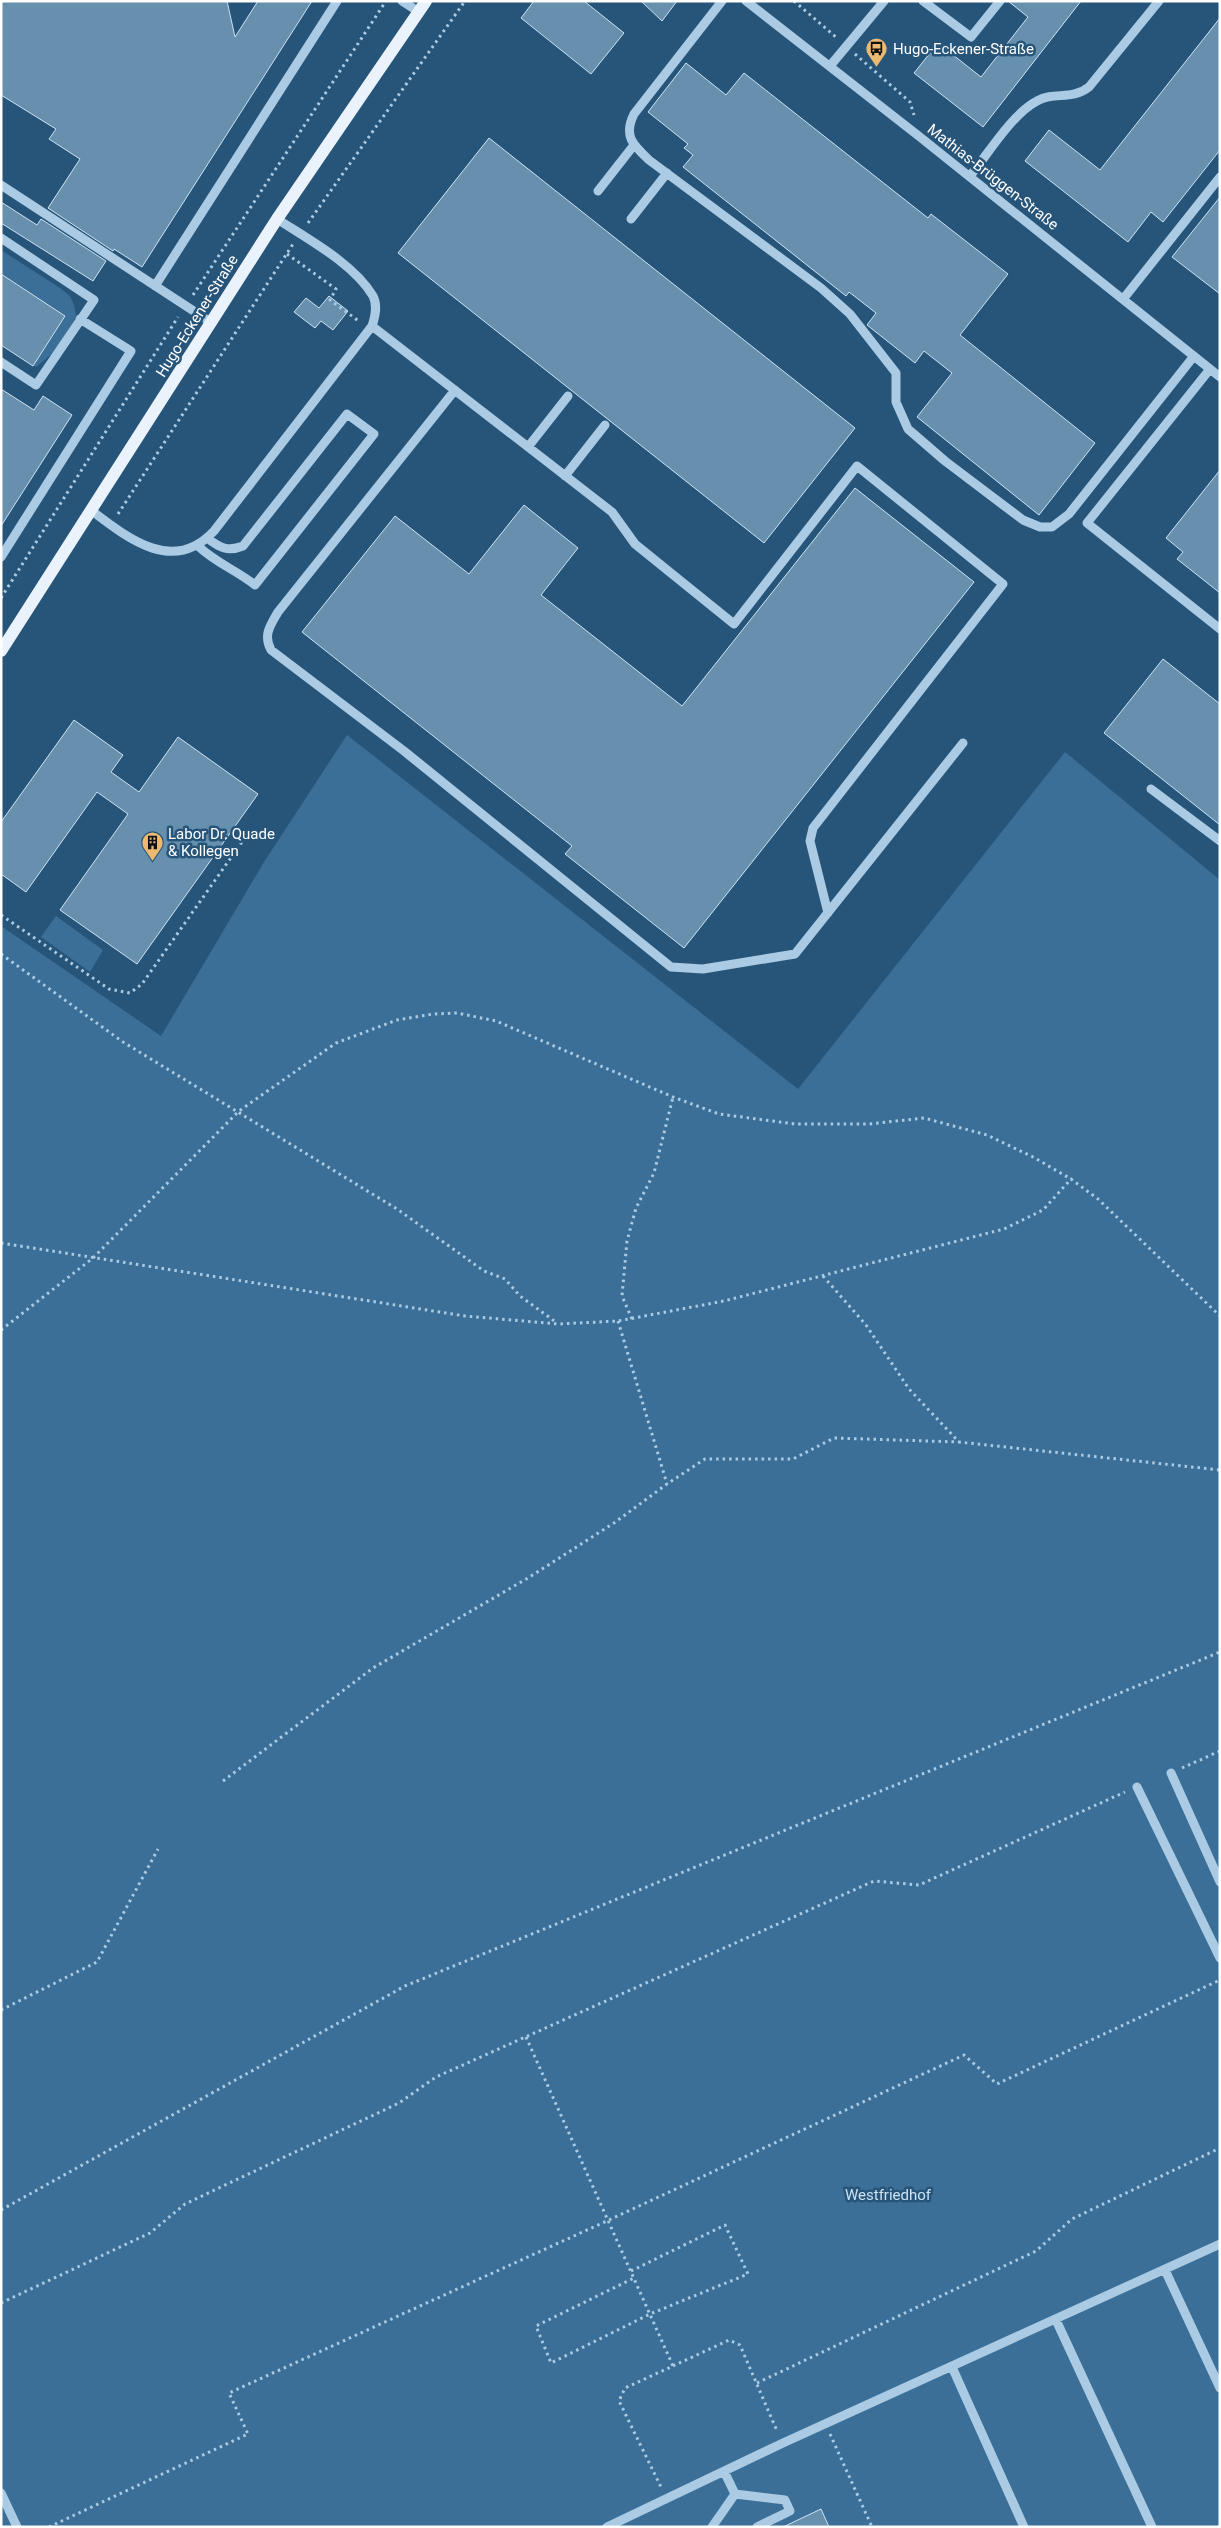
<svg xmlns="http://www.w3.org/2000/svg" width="1221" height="2528" font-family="Roboto,sans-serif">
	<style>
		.green { fill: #3b6f97 }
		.building { fill: #6790af; stroke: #cde2f3 }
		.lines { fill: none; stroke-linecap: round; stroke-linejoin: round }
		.path { stroke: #aacbe3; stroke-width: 3; stroke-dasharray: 2.5 4; stroke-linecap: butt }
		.minor { stroke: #aacbe3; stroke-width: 9 }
		.major { stroke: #eaf3fc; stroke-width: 12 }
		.labels { text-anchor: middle; stroke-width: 5; stroke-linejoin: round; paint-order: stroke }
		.poi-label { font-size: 15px; fill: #fff; stroke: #27557a; text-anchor: start }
		.street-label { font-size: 15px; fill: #fff; stroke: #27557a }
		.park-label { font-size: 15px; fill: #cde2f3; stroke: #27557a }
	</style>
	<rect width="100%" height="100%" fill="#27557a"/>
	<path class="green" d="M1,250L60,288L70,296L74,305L76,315L72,327L59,348L36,367L32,365L65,316L1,274Z
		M347,735L798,1089L1065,752L1220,880V2527H1V926L161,1036L264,862Z
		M56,916L103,950L90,972L41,937Z"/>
	<path class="building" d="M1,1H227L235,37L258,1H312L142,267L114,249L113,251L48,208L80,159L49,139L56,129L1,95Z
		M534,1H584L624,33L591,74L521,18Z
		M641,1H677L662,21Z
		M1008,1H1081L983,127L914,73L938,43L981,77L1028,17Z
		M1220,18V150L1163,222L1151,212L1128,242L1025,161L1049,130L1100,170Z
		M686,63L726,95L744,73L928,218L931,214L1008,274L960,335L1095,443L1039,515L917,417L952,373L924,351L915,363L867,325L876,313L849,292L846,296L683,167L693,155L684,148L688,144L648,112Z
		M489,138L855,428L764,543L398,253Z
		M1220,197V294L1172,257Z
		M1,202L37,225L41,219L106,261L93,281L1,223Z
		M1,274L65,316L33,366L1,345Z
		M329,296L348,311L333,330L321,321L315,328L294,312L306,298L319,308Z
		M1,389L34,410L43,396L72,415L1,526Z
		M1220,470V593L1177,559L1183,552L1166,538Z
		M855,488L974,582L684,948L565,854L572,846L302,632L395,516L469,574L524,505L578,548L541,595L682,706Z
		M1163,659L1220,704V825L1104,733Z
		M74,720L123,755L111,772L139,792L178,737L258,794L137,964L60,910L128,814L97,792L26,892L1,874V822Z
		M821,2509L829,2527H783Z"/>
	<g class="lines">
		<path class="path" d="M794,1L837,38
			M855,54L910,102L914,115
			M308,223L465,1
			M287,254L336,289L330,300L360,322
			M193,295L386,1
			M118,514L293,244
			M1,598L178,317
			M1,915L109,989L130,993L142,984L249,832
			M1,954L123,1042L397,1209L484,1271L505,1279L520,1296L557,1323
			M1,1243L465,1316L558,1324L618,1321L724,1301L1004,1229L1043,1210L1071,1179L1098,1199L1220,1316
			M823,1276L866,1325L909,1389L959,1442L1220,1470
			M632,1319L622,1296L627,1241L636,1208L654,1173L673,1097
			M618,1321L667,1484
			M1,1330L93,1258L239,1111L336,1043L397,1020L433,1014L457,1013L496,1021L673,1097L719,1114L795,1124H869L924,1118L987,1135L1033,1157L1071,1179
			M1182,1768L1220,1751
			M223,1781L373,1668L528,1578L614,1523L667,1484L705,1459H793L834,1438L959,1442
			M1,2010L97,1962L158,1849
			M526,2037L673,2366L625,2388L619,2401L661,2487
			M1,2210L405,1986L1220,1652
			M631,2271L725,2225L748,2274L650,2314L551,2363L536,2326L634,2278
			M1,2303L150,2233L185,2204L399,2103L436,2077L874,1881L919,1885L1125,1792
			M673,2366L729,2340L740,2345L777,2431
			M757,2383L1036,2251L1072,2219L1220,2148
			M830,2434L872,2527
			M49,2527L248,2434L229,2393L609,2220L964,2055L997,2084L1220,1980"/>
		<path class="minor" d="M402,1L419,12
			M722,1L634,114C623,136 633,145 649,160L821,288L850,314L896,373V402L908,429L945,461L1023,520L1040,527H1052L1069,514L1194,356
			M746,1L920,137L1220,377
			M923,1L971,37L1000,1
			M830,66L884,1
			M970,176C988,154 1012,114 1037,101C1055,91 1071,101 1089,87L1159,1
			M1,185L212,323
			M598,191L634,145
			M631,219L667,173
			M1,238L94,300L36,385L1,362
			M155,286L337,1
			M1124,298L1220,177
			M372,326L612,512L635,544L734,624L857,466L1003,584L813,828L810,841L828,913
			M1210,369L1087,523L1220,629
			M455,390L278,612C270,626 263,635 271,650L404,751L671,967L703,969L795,954L963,743
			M528,447L568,396
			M565,476L605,425
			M92,511C130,540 174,574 214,531L372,326C375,317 378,306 373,296C354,264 308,239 277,219
			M198,546C216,563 236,570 255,585L374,434L347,414L243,546C228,552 220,548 207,538
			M1,557L131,351L80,319
			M1151,789L1220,841
			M1171,1773L1220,1882
			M1137,1787L1220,1958
			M1165,2270L1220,2388
			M1056,2320L1152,2527
			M952,2367L1024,2527
			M724,2471L735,2494
			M1,2493L17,2527
			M735,2494L785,2500L790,2511L757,2527
			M607,2527L783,2443L1220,2244
			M712,2527L735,2494"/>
		<path class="major" d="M1,651L277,219L426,1"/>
	</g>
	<defs>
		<symbol id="bus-pin" viewBox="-11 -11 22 30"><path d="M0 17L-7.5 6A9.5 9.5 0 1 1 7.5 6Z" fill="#ebba70" stroke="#27557a"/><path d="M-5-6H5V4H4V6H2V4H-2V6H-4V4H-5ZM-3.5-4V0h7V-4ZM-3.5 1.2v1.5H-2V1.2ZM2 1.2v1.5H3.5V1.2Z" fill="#111"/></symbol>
		<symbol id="building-pin" viewBox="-11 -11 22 30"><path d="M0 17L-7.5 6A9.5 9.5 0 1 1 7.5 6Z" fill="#ebba70" stroke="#27557a"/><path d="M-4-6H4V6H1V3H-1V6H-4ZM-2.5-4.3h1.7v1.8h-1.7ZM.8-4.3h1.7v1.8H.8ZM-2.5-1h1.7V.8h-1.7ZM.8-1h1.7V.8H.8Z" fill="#111"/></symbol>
	</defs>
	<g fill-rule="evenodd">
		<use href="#bus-pin" x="864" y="36" width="25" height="34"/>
		<use href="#building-pin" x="140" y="830" width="25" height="34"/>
	</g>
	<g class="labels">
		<g class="poi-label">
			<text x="893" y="54">Hugo-Eckener-Straße</text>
			<text x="168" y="839">Labor Dr. Quade<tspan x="168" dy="17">&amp; Kollegen</tspan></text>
		</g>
		<g class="street-label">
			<text transform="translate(993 177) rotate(38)" y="5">Mathias-Brüggen-Straße</text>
			<text transform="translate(197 316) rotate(-58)" y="5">Hugo-Eckener-Straße</text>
		</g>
		<g class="park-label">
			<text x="888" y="2200">Westfriedhof</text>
		</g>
	</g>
	<rect width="1221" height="2528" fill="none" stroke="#ffffff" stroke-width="5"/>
</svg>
